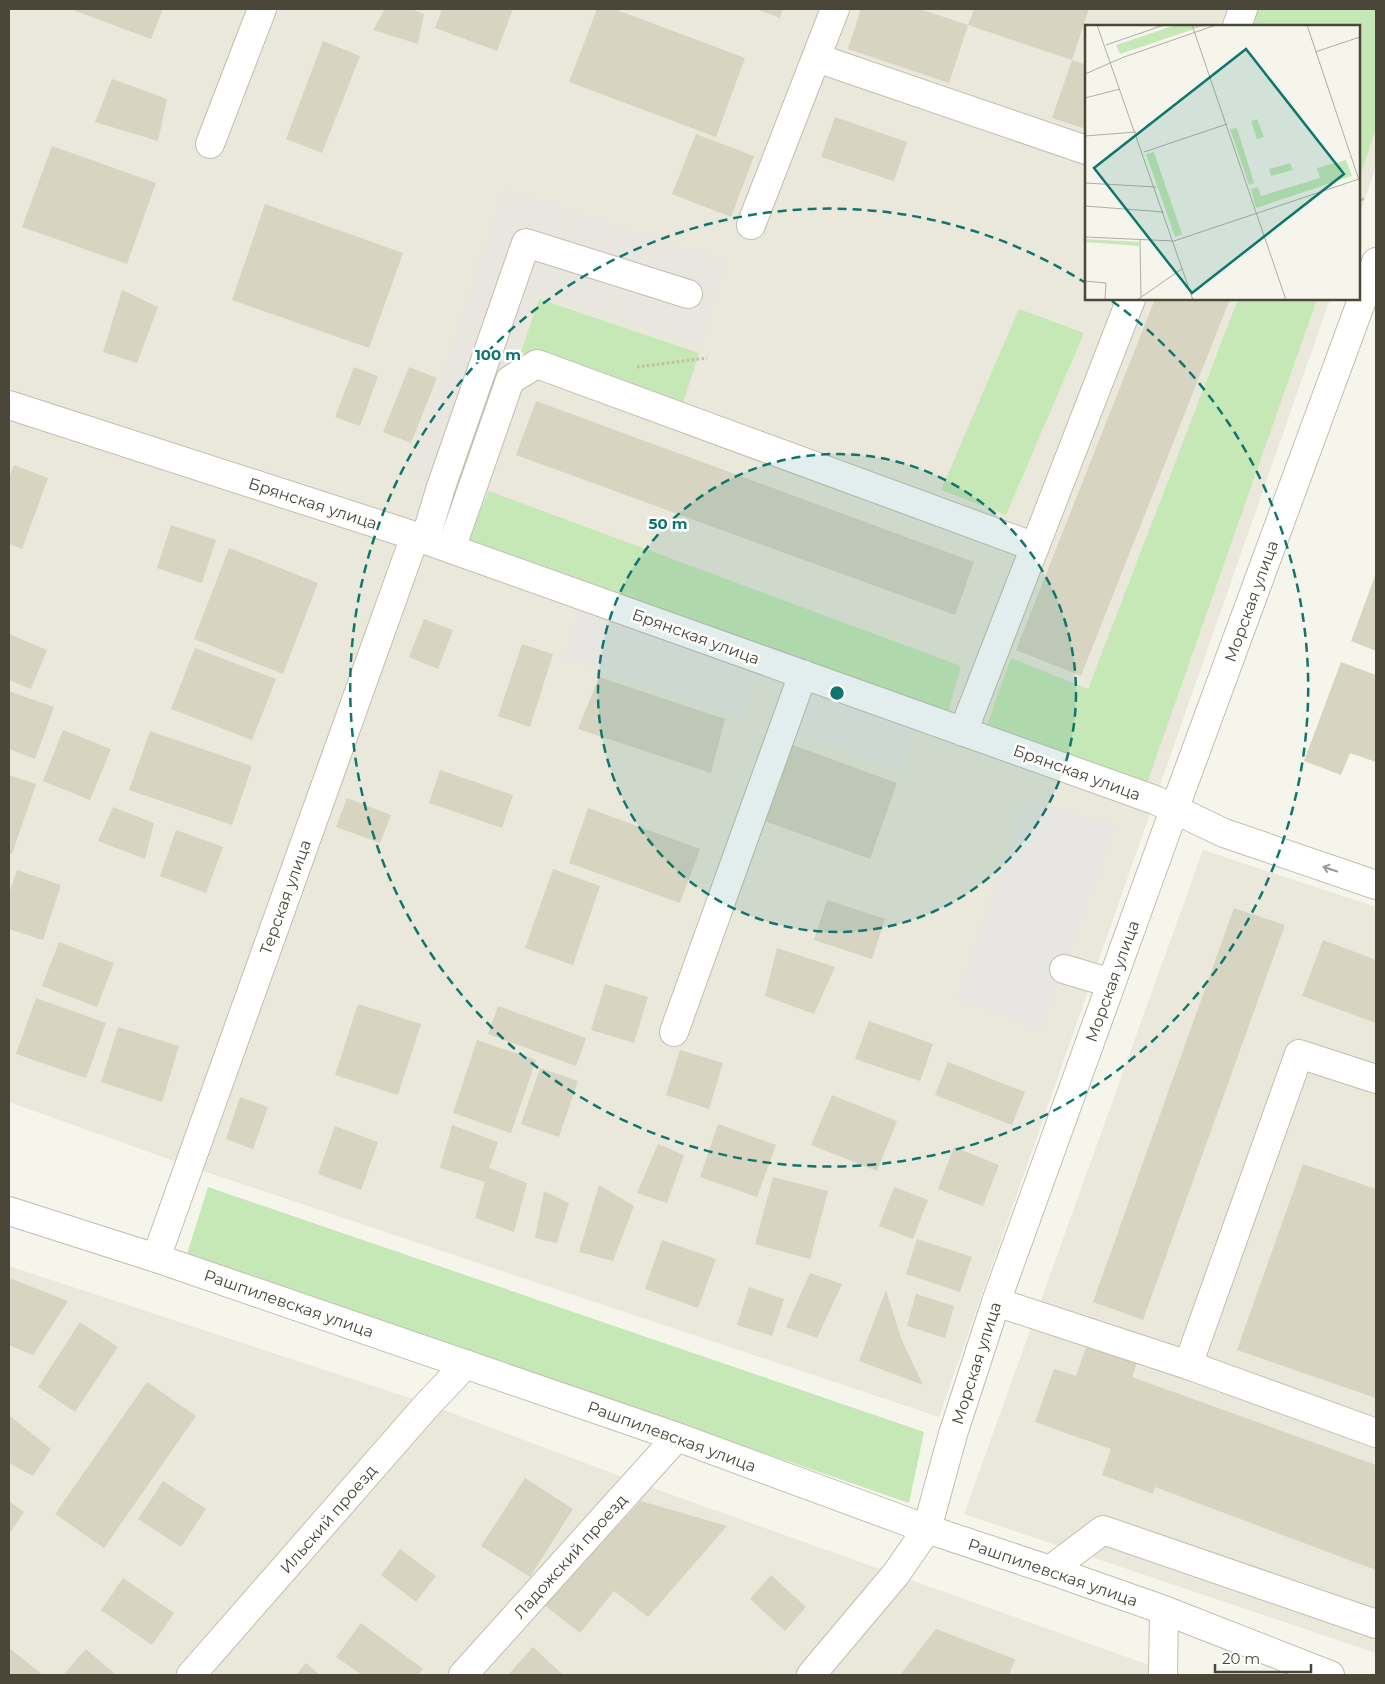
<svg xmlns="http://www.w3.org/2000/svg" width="1385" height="1684" font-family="Montserrat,sans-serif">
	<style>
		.residential { fill: #e9e8da }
		.industrial { fill: #e8e6df }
		.green { fill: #c5e8b6 }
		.parking { fill: #e7e6e2 }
		.building { fill: #d7d4c1 }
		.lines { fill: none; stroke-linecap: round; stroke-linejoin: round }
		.minor-casing { stroke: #c1bfae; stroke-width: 30 }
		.path { stroke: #c2bf9f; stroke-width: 3; stroke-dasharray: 2.5 2.5; stroke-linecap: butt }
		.minor { stroke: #fff; stroke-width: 28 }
		.oneway { stroke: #9b9a92 }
		.ring { fill: none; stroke: #0f766e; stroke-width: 2.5; stroke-dasharray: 9 6 }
		.labels { text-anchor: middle; stroke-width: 5; stroke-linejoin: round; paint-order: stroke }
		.street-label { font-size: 16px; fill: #4a4739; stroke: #fff }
		.inset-road { fill: none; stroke: #b1afa4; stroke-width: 1 }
		.view { fill: #0f766e; fill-opacity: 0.15; stroke: #0f766e; stroke-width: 2.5 }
		.inset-edge { fill: none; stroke: #4a4739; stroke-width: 2.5 }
		.centre { fill: #0f766e; stroke: #fff; stroke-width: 2.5 }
		.ring-label { font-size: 15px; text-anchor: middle; font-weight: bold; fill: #0f766e; stroke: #fff; stroke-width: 5; stroke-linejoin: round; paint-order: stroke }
	</style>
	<rect width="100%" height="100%" fill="#f5f5eb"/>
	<path class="residential" d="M9,9H1376V166L1359,216V26H1086V299H1330L939,1417L188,1166L9,1102Z
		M1203,850L1376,907V1653L964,1514Z
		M9,1266L428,1404L636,1482L1177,1675H9Z"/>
	<path class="industrial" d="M503,188L727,261L700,349L536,291L462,495L408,475Z"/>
	<path class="green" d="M1258,9H1376V129L1359,179V26H1251Z
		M539,299L699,353L681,409L521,352Z
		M1238,299H1317L1146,786L987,725L1011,658L1088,689Z
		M1019,309L1084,333L1006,515L941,490Z
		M489,491L961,666L948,713L466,543Z
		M208,1187L924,1432L909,1503L187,1254Z"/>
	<path class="parking" d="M583,596L760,659L743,719L563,657Z
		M817,680L916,715L902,771L797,733Z
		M1026,798L1116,825L1041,1031L956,999Z"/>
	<path class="building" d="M70,9H163L151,39Z
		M385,9H411L424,14L418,44L373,30Z
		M442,9H513L497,51L435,28Z
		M597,9H614L745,58L716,137L569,82Z
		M756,9H783L780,18Z
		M861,9H920L968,25L949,83L848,49Z
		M974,9H1089L1072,60L1086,65V129L1052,118L1072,60L968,25Z
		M323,41L360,56L322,153L286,139Z
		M112,79L167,99L158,141L95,122Z
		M835,117L907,142L894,181L821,157Z
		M696,134L754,156L731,217L672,194Z
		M52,146L156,183L127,264L22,227Z
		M265,204L403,253L369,348L232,300Z
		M122,290L158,307L137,363L103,352Z
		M1155,299H1230L1081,676L1016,650Z
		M354,367L378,376L360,426L335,417Z
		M409,367L437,378L411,443L383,432Z
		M536,401L974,562L955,615L516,455Z
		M14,465L48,478L22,549L9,544V478Z
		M171,525L216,540L202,583L157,568Z
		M229,548L318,583L283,674L194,639Z
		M1376,573V651L1351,641Z
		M424,619L453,630L438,669L409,657Z
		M9,634L47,650L31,689L9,680Z
		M522,644L553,654L530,727L498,716Z
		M195,648L276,679L252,740L171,709Z
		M1341,662L1376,675L1375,687H1376V762L1350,753L1341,775L1304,761Z
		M599,677L725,719L711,773L578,729Z
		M9,691L54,707L35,759L9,749Z
		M63,730L111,749L90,800L43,781Z
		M150,731L252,766L232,825L129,790Z
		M790,744L897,783L870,859L762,820Z
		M440,770L513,795L502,828L429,803Z
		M9,775L36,784L12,854L9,853Z
		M347,798L391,815L380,843L336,827Z
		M113,807L154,823L145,859L98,841Z
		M588,808L700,849L680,903L569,863Z
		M176,830L223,847L206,893L160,876Z
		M553,869L600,886L573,965L525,948Z
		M17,870L61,885L43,940L9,929V894Z
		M827,900L885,919L872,959L814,940Z
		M1234,908L1285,925L1143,1320L1093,1302Z
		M1323,940L1376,960V1023L1302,996Z
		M59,942L114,963L97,1007L42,986Z
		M777,948L835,967L814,1014L765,996Z
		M605,984L648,997L634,1043L591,1030Z
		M36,998L106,1023L86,1078L16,1054Z
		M358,1004L421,1024L398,1095L335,1075Z
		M498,1006L586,1038L576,1066L488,1034Z
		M869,1021L933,1044L920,1081L855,1059Z
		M118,1027L179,1046L162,1102L101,1082Z
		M477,1040L536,1060L511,1133L453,1113Z
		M680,1050L723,1063L709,1109L666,1095Z
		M948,1062L1025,1092L1012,1125L935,1095Z
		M540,1068L578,1081L559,1137L521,1124Z
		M832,1095L897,1121L877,1171L811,1145Z
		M240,1097L268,1107L253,1149L226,1139Z
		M718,1124L776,1145L757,1197L700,1177Z
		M452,1125L498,1142L489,1168L527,1183L514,1232L475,1218L485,1182L440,1168Z
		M335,1126L378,1142L361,1190L318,1174Z
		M658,1144L684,1155L667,1203L637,1193Z
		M954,1147L999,1165L983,1206L938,1189Z
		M1303,1164L1376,1189V1398L1237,1350Z
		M773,1177L828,1191L810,1259L755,1244Z
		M599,1185L634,1206L613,1261L579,1252Z
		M894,1187L928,1200L913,1239L879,1226Z
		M544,1191L569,1203L557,1243L535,1238Z
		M917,1239L972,1257L960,1292L906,1274Z
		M662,1240L716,1259L698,1308L645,1289Z
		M810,1273L842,1284L817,1338L786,1327Z
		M9,1278L68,1301L33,1355L9,1345Z
		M749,1287L784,1299L772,1336L737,1325Z
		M886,1290L901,1338L923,1385L859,1361Z
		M916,1294L954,1306L945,1338L907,1326Z
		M80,1322L118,1347L75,1412L38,1387Z
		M1088,1342L1138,1360L1132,1377L1376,1465V1570L1155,1487L1153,1494L1102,1475L1111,1449L1035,1422L1054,1369L1076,1376Z
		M147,1382L196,1416L104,1548L55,1514Z
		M10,1416L51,1449L33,1476L9,1463V1418Z
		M525,1478L573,1509L530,1577L481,1546Z
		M163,1481L206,1509L181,1547L138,1519Z
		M9,1501L24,1512L9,1534Z
		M641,1501L727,1526L648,1617L614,1591L580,1633L543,1604Z
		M400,1549L436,1576L416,1602L381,1575Z
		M771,1575L806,1607L785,1631L750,1599Z
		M123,1578L174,1613L152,1645L101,1610Z
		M361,1623L423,1669L418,1675H362L336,1657Z
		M936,1629L1015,1659L1009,1675H900Z
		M533,1647L563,1675H508Z
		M9,1648L43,1675H9Z
		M86,1649L116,1675H63Z
		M306,1663L320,1675H296Z"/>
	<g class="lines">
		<defs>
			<path id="minor" d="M1237,26L1243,9
				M817,58L1086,150
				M210,144L262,9
				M751,225L835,9
				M9,405L415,536L1155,800L1224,833L1376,885
				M425,540L441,487L526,243L688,294
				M451,549L510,380L537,364L1035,547
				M963,732L1131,299
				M1064,969L1111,983
				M674,1032L803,674
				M9,1211L156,1258L677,1437L927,1529L1050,1570L1164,1610L1330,1675
				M156,1258L415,536
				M996,1302L1188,1365L1376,1433
				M1188,1365L1299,1054L1376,1079
				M1050,1570L1103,1530L1376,1624
				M191,1675L428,1404L466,1364
				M463,1675L677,1437
				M811,1675L896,1574L927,1529L953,1434L996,1302L1174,810L1376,262
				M1163,1675L1164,1610"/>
		</defs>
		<use href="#minor" class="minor-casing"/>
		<path class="path" d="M1359,194L1364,202
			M637,367L707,358"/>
		<use href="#minor" class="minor"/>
	</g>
	<defs><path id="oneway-shaft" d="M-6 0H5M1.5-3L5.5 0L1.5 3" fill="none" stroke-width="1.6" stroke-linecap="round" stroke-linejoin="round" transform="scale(1.25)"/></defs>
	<use class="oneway" href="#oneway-shaft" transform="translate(1330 869) rotate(-161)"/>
	<circle cx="837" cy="693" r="239" fill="#0f766e" fill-opacity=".12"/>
	<g class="ring">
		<circle cx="837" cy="693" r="239"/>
		<path d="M1112 301A479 479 0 1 1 1084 282"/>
	</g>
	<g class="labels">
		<g class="street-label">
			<text transform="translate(313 503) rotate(18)" y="6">Брянская улица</text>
			<text transform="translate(1251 601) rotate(-70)" y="6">Морская улица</text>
			<text transform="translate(696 636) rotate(20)" y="6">Брянская улица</text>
			<text transform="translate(1077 772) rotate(20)" y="6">Брянская улица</text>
			<text transform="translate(285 897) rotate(-70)" y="6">Терская улица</text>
			<text transform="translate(1112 981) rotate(-70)" y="6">Морская улица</text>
			<text transform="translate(289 1303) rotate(19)" y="6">Рашпилевская улица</text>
			<text transform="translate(976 1363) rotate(-72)" y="6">Морская улица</text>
			<text transform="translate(672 1436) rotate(20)" y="6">Рашпилевская улица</text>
			<text transform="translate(328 1519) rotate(-49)" y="6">Ильский проезд</text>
			<text transform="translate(570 1556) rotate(-48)" y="6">Ладожский проезд</text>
			<text transform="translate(1053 1572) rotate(19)" y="6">Рашпилевская улица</text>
		</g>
	</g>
	<g transform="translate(1085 25)">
		<rect width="275" height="275" fill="#f5f5eb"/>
		<path d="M91,0H121L35,29L31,20ZM172,94L179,112L172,114L166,96ZM152,103L169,158L164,160L145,104ZM69,127L97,209L90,212L61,129ZM261,135L267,151L171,183L166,164L173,162L176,171L235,153L232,143ZM205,138L208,145L186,151L184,144ZM0,214L54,217V221L0,217Z" fill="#c5e8b6"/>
		<path class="inset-road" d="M12,0L108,275M107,0L201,275M222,0L275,158M21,20L79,0M230,27L275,12M0,49L39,32L131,0M0,73L35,64M0,111L51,107M59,127L142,99M0,158L71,162M0,181L79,187M0,212L89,216L274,154M55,215L56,272M0,256L21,258L20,275M52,275L98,243"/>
		<path class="view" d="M161,24L259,149L107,268L9,143Z"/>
		<rect width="275" height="275" class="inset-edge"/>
	</g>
	<circle cx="837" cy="693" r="8" class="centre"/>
	<g class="ring-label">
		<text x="498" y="360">100 m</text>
		<text x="668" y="529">50 m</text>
	</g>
	<rect width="1385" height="1684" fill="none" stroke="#4a4739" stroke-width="20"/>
	<path d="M1215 1664v8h96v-8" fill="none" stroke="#4a4739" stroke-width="2.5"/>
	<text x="1222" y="1664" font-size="15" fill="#4a4739" stroke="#ffffff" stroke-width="4" paint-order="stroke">20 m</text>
</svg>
